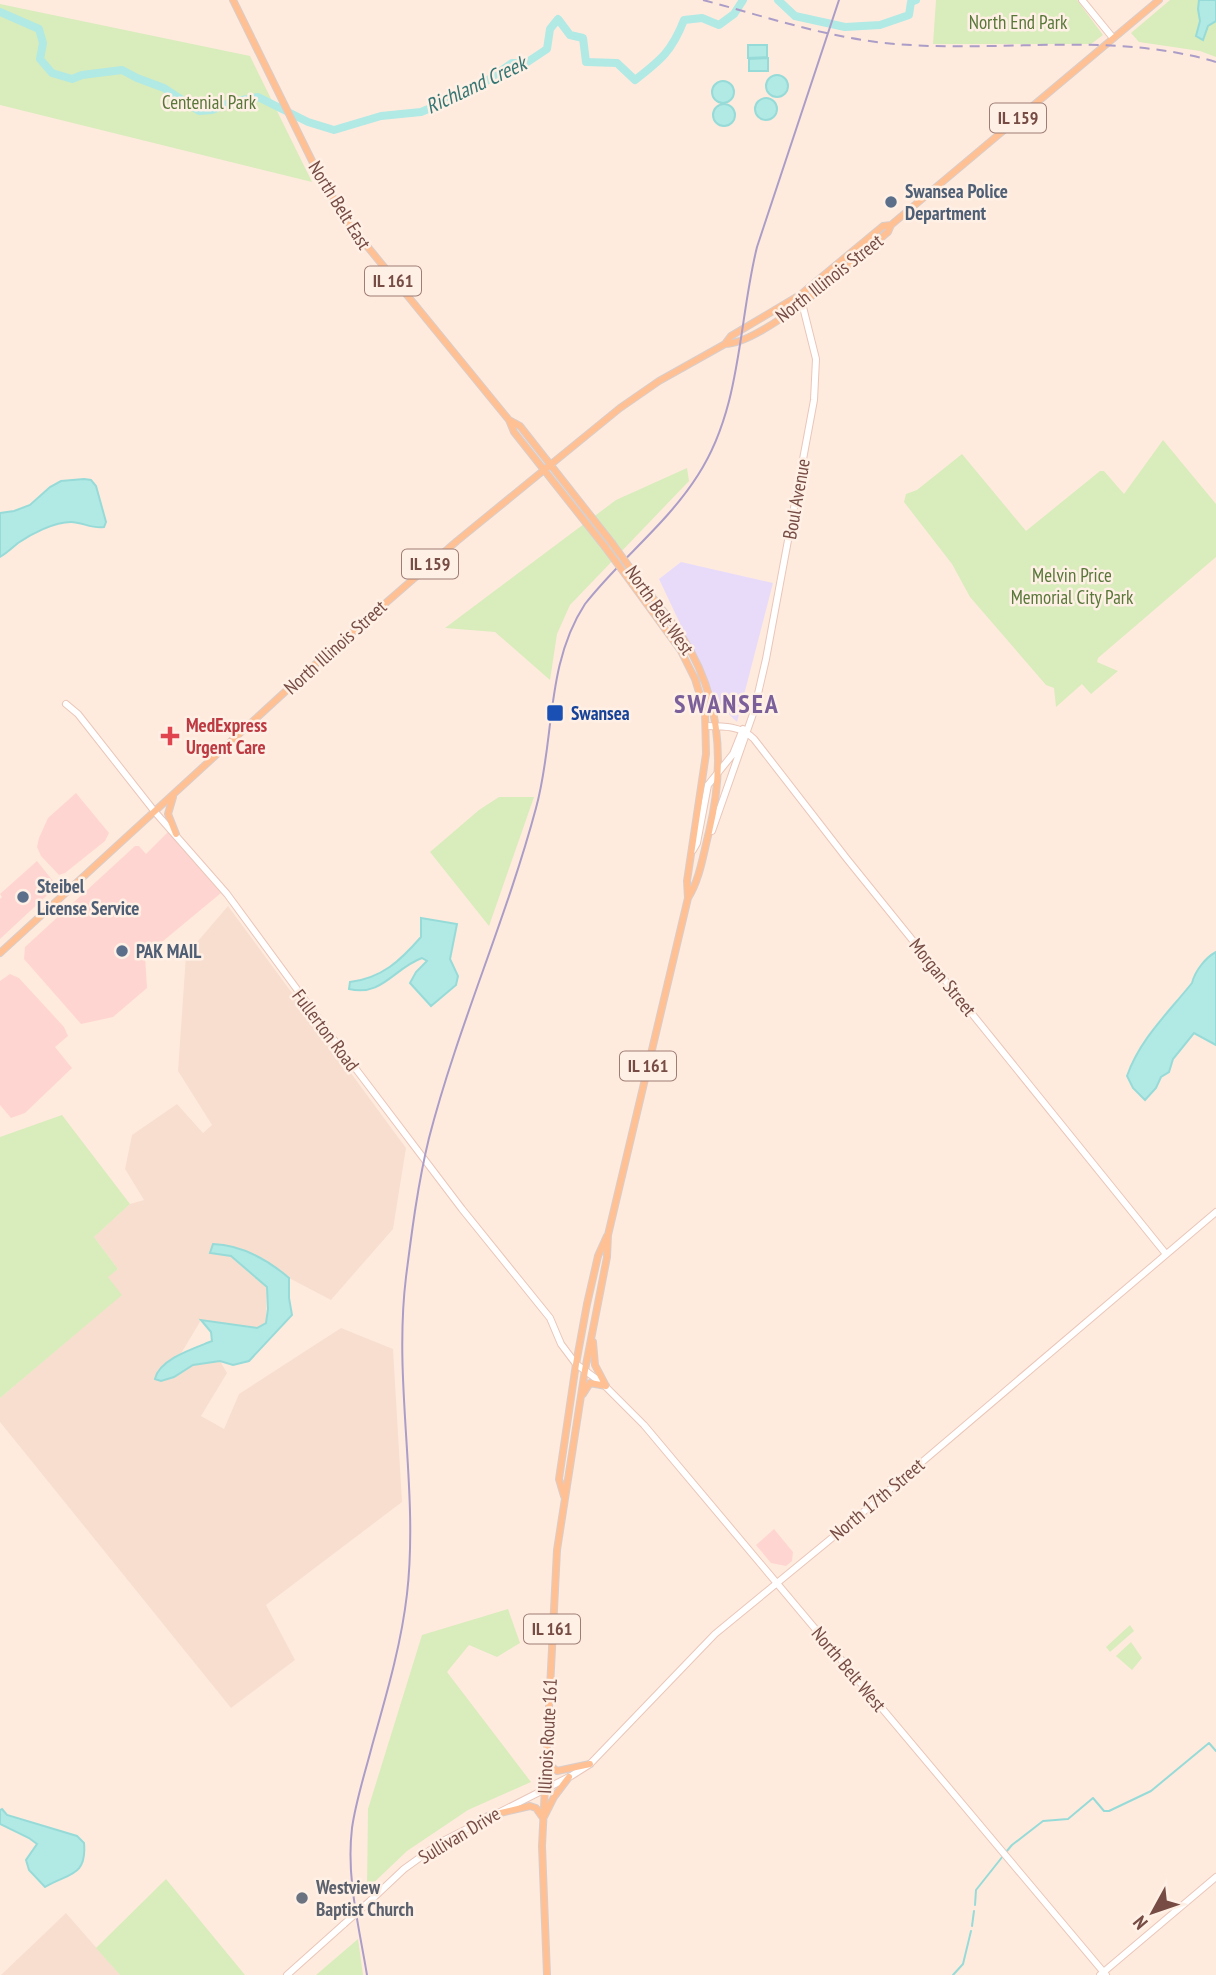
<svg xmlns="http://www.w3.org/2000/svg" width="1216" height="1975" font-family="'PT Sans Narrow',sans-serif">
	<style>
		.residential { fill: #f8decf }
		.commercial { fill: #ffd5d1 }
		.education { fill: #e8dbfa }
		.green { fill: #d9ecbc }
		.water { fill: #b1e9e5; stroke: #97dbd8; stroke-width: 2 }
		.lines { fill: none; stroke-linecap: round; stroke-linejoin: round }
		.stream { stroke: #97dbd8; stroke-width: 2 }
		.river { stroke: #b1e9e5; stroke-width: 8 }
		.secondary-casing { stroke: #eac6b9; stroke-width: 8 }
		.primary-casing { stroke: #d9cdcb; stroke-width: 8 }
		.secondary { stroke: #fff; stroke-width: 6 }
		.primary { stroke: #ffc194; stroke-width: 6 }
		.tram { stroke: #ab9dc7; stroke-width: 2 }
		.rail { stroke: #ab9dc7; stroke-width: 2; stroke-dasharray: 10 7; stroke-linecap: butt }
		.secondary-bridge-casing { stroke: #eac6b9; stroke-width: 8; stroke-linecap: butt }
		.primary-bridge-casing { stroke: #d9cdcb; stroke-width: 8; stroke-linecap: butt }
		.secondary-bridge { stroke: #fff; stroke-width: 6 }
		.primary-bridge { stroke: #ffc194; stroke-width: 6 }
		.service-dot { fill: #5c6f8a; stroke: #fff0e6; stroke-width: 2.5 }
		.transit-dot { fill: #1a4fb4; stroke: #fff0e6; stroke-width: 2.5 }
		.health-dot { fill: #e0444e; stroke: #fff0e6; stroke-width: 2.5 }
		.worship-dot { fill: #6b7280; stroke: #fff0e6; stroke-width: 2.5 }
		.labels { text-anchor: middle; stroke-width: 5; stroke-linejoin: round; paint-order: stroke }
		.shield { fill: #fff0e6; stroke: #9f7d75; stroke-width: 2 }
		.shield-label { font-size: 18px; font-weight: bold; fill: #764c44 }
		.park-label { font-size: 19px; fill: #587739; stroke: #fff0e6 }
		.service-label { font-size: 19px; font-weight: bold; fill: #4e5e75; stroke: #fff0e6; text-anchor: start }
		.street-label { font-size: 19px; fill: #764c44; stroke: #fff0e6 }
		.transit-label { font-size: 19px; font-weight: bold; fill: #164399; stroke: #fff0e6; text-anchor: start }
		.health-label { font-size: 19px; font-weight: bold; fill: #be3a42; stroke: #fff0e6; text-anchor: start }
		.worship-label { font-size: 19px; font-weight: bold; fill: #5b616d; stroke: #fff0e6; text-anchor: start }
		.water-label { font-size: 21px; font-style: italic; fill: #357673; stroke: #fff0e6 }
		.district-label { font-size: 26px; font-weight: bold; letter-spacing: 2px; fill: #7a5f9a; stroke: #fff0e6 }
	</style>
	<rect width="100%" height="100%" fill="#feebde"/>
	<path class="residential" d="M228,906L406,1148L393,1229L331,1300L289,1278L275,1267L238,1248L211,1253L231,1256L267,1287L266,1323L257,1328L201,1320L182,1352L157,1372L155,1379L161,1381L174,1378L193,1365L220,1361L227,1373L201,1416L224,1429L239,1394L341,1328L393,1349L402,1502L266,1605L295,1660L231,1708L0,1422V1398L121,1295L107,1277L118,1269L94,1237L130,1204L144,1200L125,1169L132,1135L177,1104L203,1133L212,1125L178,1071L186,955Z
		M66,1913L120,1975H1Z"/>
	<path class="commercial" d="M76,793L109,833L105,841L65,873L59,875L41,856L37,847L39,838L48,818Z
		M168,832L221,893L145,956L147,988L113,1017L81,1024L24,959L25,947L135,846H139L146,854Z
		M37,861L57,886L0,939V899L2,897L0,894Z
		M10,974L19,978L64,1027L68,1036L55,1047L72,1068L25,1113L11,1118L0,1105V981Z
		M774,1529L793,1552L792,1561L786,1566L771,1563L756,1545Z"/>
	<path class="education" d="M681,562L773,583L737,722L718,704L659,579Z"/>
	<path class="green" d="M936,0H1077L1103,35L1091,44H933Z
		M1170,0H1216V57L1200,51L1139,42L1131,33Z
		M0,4L250,56L312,182L0,105Z
		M1163,440L1216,504V557L1098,658L1097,662L1118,671L1091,694L1082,684L1056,707L1054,688L1046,685L970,597L952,564L904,502L906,494L917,490L962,454L1026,531L1100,471H1104L1124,494Z
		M687,468L689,481L570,605L557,634L550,680L495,632L445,628L616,500Z
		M499,797H534L489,926L430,852L479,810Z
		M62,1115L130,1204L94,1237L118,1269L108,1277L122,1295L0,1398V1137Z
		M508,1609L520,1643L497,1657L469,1645L447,1672L531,1782L468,1810L407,1851L367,1889L368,1809L422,1635Z
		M1130,1625L1134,1631L1110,1652L1106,1647Z
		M1131,1642L1142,1658L1132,1670L1116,1656Z
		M166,1879L245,1975H120L96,1948Z
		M358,1939L363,1975H316Z"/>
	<path class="water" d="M1199,0H1216V21L1208,26L1203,40L1196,36L1200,21L1198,9Z
		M748,45H767V57L748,58Z
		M768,58V71H749V59Z
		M766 86a11 11 0 1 1 22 0a11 11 0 1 1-22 0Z
		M712 92a11 11 0 1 1 22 0a11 11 0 1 1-22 0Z
		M755 109a11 11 0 1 1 22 0a11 11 0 1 1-22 0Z
		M713 115a11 11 0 1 1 22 0a11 11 0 1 1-22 0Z
		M84,479L91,480L96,486L106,522L104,527C92,529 82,522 71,522C54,522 31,534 18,543C12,548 7,553 0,557V513L14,511L30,505L50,487L61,481Z
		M421,918L457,924L450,959L458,976L456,985L431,1006L410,983L416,972L427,961L422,958C394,968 382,997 349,989L350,982C382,978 400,961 421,937Z
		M1216,952V1045L1194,1033L1173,1059L1169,1072L1161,1077L1156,1088L1145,1100L1133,1088L1127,1076C1140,1039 1168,1013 1192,983C1195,971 1205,958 1216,952Z
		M213,1244C241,1245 268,1260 289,1278V1298L292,1315L249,1361L233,1365L220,1361L193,1365L174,1377L161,1381L155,1379C159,1359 195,1348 212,1341L211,1332L201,1320L257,1328L266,1323L268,1309L267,1287L231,1256L210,1253Z
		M2,1809L7,1815L77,1836L84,1843C87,1877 68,1873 45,1887L29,1870L26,1860L37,1844L29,1838L0,1824V1810Z"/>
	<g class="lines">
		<path class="stream" d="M1006,1852L1012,1845L1043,1821L1068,1819L1093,1798L1104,1811H1109L1151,1791L1209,1743L1216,1751
			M975,1905L976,1890L1003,1856
			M972,1926L974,1911
			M953,1975L963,1964L971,1931"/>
		<path class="river" d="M778,0L795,16L845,27L880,25L909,15L911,2L916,0
			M0,12L39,29L43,43L40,59L52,73L72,79L82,75L122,70L137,78L164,88L199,111L212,110L232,102L258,97L308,122L334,130L381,116L421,112L457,97L485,82L512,63H526L547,49L550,29L558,19L570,35L583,38L586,62L617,63L635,80C661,60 672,51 684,20L702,18L719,25L734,14L743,0"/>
		<defs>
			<path id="secondary" d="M1082,0L1113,38
				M66,704L78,714L155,812L227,894L343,1052L462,1209L550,1318L561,1344L576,1364L602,1383L644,1425L1106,1975
				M706,726C724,726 741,726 754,739L847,859L1166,1254
				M712,831L754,711L766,659L814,400L816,359L800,295
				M693,850L697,843L708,785L733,754L743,729
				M370,1901L404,1869L443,1841L571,1776L590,1764L715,1634L855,1519L1216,1212
				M287,1975L344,1924
				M1100,1975L1216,1877"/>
			<path id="primary" d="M233,0L317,171L349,224L509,420L514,432L605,547
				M725,344C763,344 858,258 888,232L891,225L1159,0
				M509,420L520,426L612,543
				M633,585L681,651L695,679L705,711L706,754L687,881L688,898
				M173,797L168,814L176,834
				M0,953L311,668L457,541L620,408L659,381L725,344L731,336L800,295L883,226L891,225
				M593,1342L595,1365L606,1386
				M583,1394L590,1383L606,1386
				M564,1496L559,1479L576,1364L587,1304L598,1256L607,1236
				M545,1761L557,1771L590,1764
				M488,1816L530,1806L536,1808L543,1818
				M544,1817L554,1797L569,1777
				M547,1975L542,1846L557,1550L585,1370L607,1257L608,1235L688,898C700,879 703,855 709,832C725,765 722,700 684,640C671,619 654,600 639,580"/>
		</defs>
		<use href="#secondary" class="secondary-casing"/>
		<use href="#primary" class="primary-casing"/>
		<use href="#secondary" class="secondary"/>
		<use href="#primary" class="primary"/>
		<path class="tram" d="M367,1975C359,1926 346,1878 352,1828C356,1800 365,1773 372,1746C386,1696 401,1646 407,1594C419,1489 393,1383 406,1277C412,1230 418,1183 429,1138C458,1026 506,920 536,808C555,740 545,665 585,604C620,559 667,524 698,475C742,407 738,323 757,247L839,0"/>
		<path class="rail" d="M703,0C767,17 831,39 896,44C1002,53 1112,31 1216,62"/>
		<defs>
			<path id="secondary-bridge" d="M344,1924L370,1901"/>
			<path id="primary-bridge" d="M612,543L639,580
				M605,547L633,585"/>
		</defs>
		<use href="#secondary-bridge" class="secondary-bridge-casing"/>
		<use href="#primary-bridge" class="primary-bridge-casing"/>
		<use href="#secondary-bridge" class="secondary-bridge"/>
		<use href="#primary-bridge" class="primary-bridge"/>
	</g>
	<g class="service-dot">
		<circle cx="891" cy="202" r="7"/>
		<circle cx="23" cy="897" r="7"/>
		<circle cx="122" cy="951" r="7"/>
	</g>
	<rect class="transit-dot" x="546" y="704" width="18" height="18" rx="3.5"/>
	<path class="health-dot" d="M166.5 725.5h7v7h7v7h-7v7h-7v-7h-7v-7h7z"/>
	<circle class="worship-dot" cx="302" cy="1898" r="7"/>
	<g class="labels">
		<g class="shield">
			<rect x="990" y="103.5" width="56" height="29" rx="5"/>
			<rect x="365" y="266.5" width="56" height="29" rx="5"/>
			<rect x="402" y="549.5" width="56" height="29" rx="5"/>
			<rect x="620" y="1051.5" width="56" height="29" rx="5"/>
			<rect x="524" y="1614.5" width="56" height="29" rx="5"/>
		</g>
		<g class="shield-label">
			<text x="1018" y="124">IL 159</text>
			<text x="393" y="287">IL 161</text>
			<text x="430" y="570">IL 159</text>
			<text x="648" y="1072">IL 161</text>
			<text x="552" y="1635">IL 161</text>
		</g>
		<g class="park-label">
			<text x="1018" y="29">North End Park</text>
			<text x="209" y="109">Centenial Park</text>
			<text x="1072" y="582">Melvin Price<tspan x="1072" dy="22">Memorial City Park</tspan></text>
		</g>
		<g class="service-label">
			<text x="905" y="198">Swansea Police<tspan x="905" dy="22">Department</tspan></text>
			<text x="37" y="893">Steibel<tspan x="37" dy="22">License Service</tspan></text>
			<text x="136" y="958">PAK MAIL</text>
		</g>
		<g class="street-label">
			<text transform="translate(340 205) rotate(58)" y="7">North Belt East</text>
			<text transform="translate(829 278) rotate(-38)" y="7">North Illinois Street</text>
			<text transform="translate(796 499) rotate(-80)" y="7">Boul Avenue</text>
			<text transform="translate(660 610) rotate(55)" y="7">North Belt West</text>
			<text transform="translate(335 647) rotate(-42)" y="7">North Illinois Street</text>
			<text transform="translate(943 977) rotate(51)" y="7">Morgan Street</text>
			<text transform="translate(326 1030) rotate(53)" y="7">Fullerton Road</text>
			<text transform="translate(877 1499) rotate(-40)" y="7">North 17th Street</text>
			<text transform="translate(849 1669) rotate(50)" y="7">North Belt West</text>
			<text transform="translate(547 1736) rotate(-87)" y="7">Illinois Route 161</text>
			<text transform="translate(459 1835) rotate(-31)" y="7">Sullivan Drive</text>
		</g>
		<g class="transit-label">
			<text x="571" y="720">Swansea</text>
		</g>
		<g class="health-label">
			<text x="186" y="732">MedExpress<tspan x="186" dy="22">Urgent Care</tspan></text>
		</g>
		<g class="worship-label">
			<text x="316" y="1894">Westview<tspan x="316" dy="22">Baptist Church</tspan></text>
		</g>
		<g class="water-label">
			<text transform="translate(476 85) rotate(-25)" y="7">Richland Creek</text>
		</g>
		<g class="district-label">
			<text x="727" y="713">SWANSEA</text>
		</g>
	</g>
	<g transform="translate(1153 1912) rotate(230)" stroke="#fff0e6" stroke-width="5" paint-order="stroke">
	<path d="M0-5L12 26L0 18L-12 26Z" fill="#764c44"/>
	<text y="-10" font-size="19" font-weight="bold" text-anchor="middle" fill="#764c44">N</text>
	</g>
</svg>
